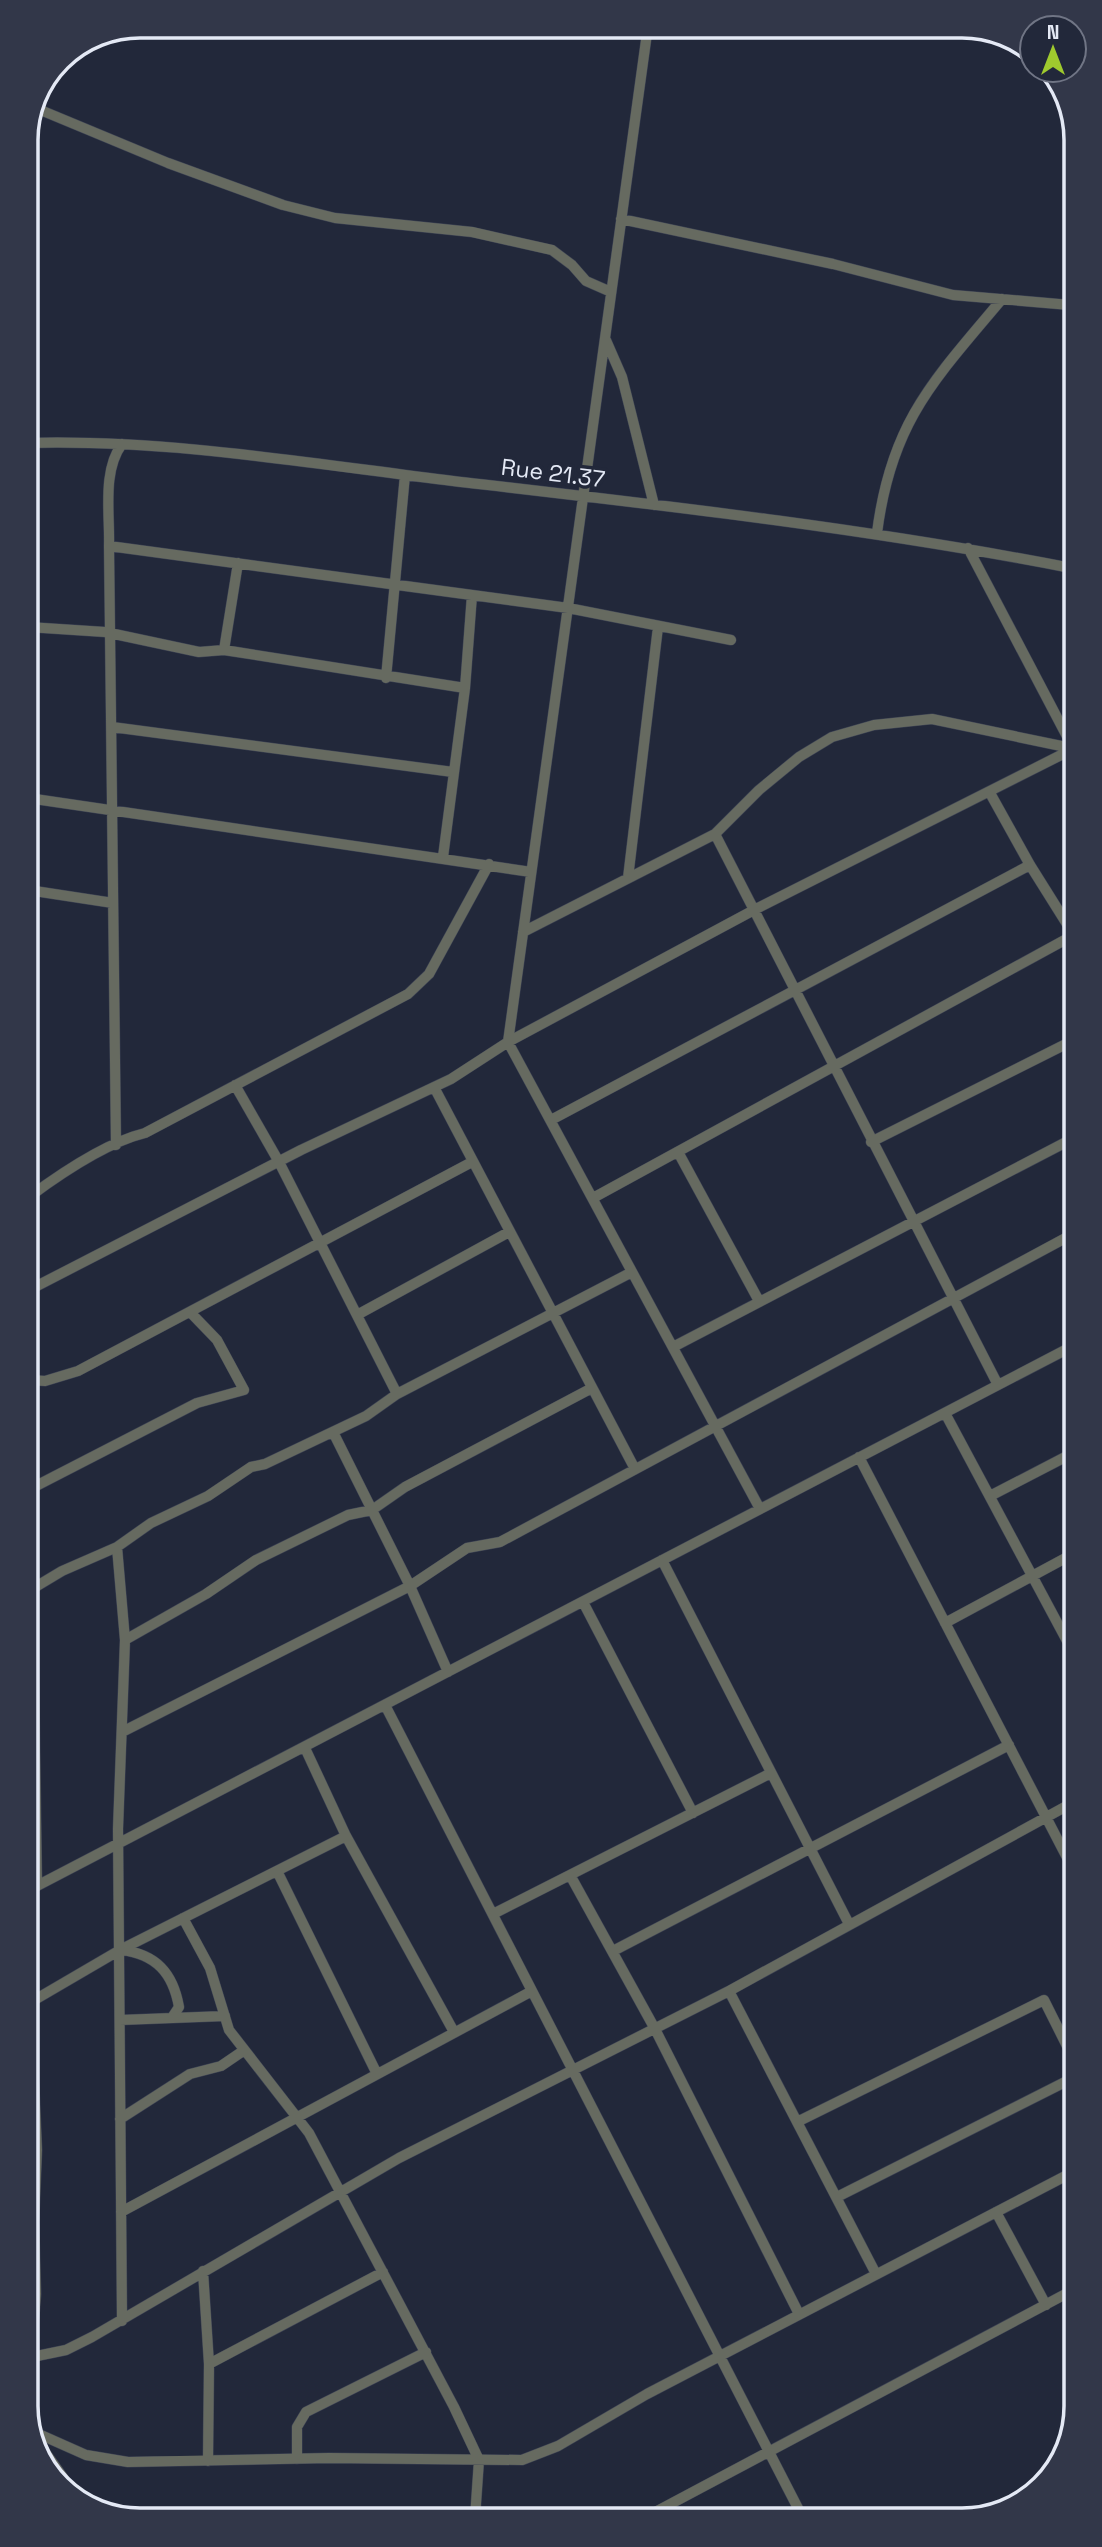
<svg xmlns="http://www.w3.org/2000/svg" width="1102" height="2547" font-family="'Space Grotesk',sans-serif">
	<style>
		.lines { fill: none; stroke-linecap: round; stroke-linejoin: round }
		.minor-casing { stroke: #3d4354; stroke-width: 11 }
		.minor { stroke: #666a60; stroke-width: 10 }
		.labels { text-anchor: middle; stroke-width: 7; stroke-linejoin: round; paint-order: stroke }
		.street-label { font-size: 23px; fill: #e4e9f5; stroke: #22283a }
		.rim { fill: none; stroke: #e4e9f5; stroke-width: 3.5 }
	</style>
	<rect width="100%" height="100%" fill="#22283a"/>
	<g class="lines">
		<defs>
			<path id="minor" d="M648,26L508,1042L760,1509
				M843,26H853
				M38,109L168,163L283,205L335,218L472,232L552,250L572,265L586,281L611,292
				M621,219L833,264L953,295L1070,305
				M605,338L622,377L654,505
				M27,443C169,439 313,464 453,481C660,505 866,528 1071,568
				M877,533C891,422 934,380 1002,299
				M109,546L568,608L731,640
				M968,548L1071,744
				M28,627L105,632L199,652L224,650L465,688
				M224,650L238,563
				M28,671L33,720L28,792
				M386,678L405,475
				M112,727L453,772
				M990,793L1030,865L1072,932
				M28,798L531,872
				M715,834L998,1385
				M443,857L465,688L472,595
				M628,878L658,627
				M28,890L113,903
				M523,932L715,834L759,790L799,757L832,737L874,725L932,719L1071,748
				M235,1085L279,1162L397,1394
				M434,1087L635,1469
				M551,1120L1030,865
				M871,1142L1072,1041
				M116,1145L109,546C110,514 102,471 122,444
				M678,1152L759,1301
				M29,1197C60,1174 108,1142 145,1133L408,994L429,974L489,864
				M593,1198L1072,936
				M29,1290L301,1150L451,1079L508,1042L754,910L1071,750
				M357,1315L509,1232
				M673,1347L1072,1139
				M30,1380L45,1381L78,1371L472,1162
				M30,1408L37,1885
				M945,1413L1074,1654
				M333,1432L410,1586L448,1672
				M859,1457L1074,1871
				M30,1489L197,1403L244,1390L217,1340L190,1312
				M990,1496L1073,1453
				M117,1547L125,1640L118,1829L122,2321
				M662,1560L849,1924
				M32,1589L62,1571L117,1547L151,1523L208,1496L251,1467L265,1464L366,1416L397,1394L632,1272
				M583,1602L693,1813
				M945,1623L1073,1554
				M125,1640L206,1594L256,1560L348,1515L372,1510L405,1487L592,1388
				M385,1705L802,2516
				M122,1732L410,1586L467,1548L500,1542L1073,1234
				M305,1748L346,1836L454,2032
				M277,1871L377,2074
				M570,1875L655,2029L799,2314
				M31,1889L1073,1346
				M493,1914L771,1773
				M183,1918L210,1968L229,2030L309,2133L454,2407L479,2460L475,2518
				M121,1950C156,1954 173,1973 179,2007L173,2016
				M613,1951L1009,1745
				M729,1991L876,2274
				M31,2002L120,1950L346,1836
				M31,2013L37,2150L34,2222L36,2294L32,2344
				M120,2020L225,2016
				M120,2119L190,2074L221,2066L243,2051
				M797,2122L1044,2000L1075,2062
				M837,2197L1075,2077
				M121,2212L532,1991
				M996,2212L1046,2305
				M203,2271L209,2364L208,2461
				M32,2357L66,2350L92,2337L399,2158L729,1991L1074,1802
				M209,2364L383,2272
				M32,2431L86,2455L128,2462L329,2458L522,2460L558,2446L647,2394L1075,2171
				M32,2434L79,2500
				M297,2459V2427L306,2412L426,2352
				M646,2517L1075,2289"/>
		</defs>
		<use href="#minor" class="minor-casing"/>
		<use href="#minor" class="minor"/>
	</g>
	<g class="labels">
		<g class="street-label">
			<text transform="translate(553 473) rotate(7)" y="8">Rue 21.37</text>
		</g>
	</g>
	<path d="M0 0H1102V2547H0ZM140 38H962A102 102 0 0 1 1064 140V2406A102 102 0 0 1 962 2508H140A102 102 0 0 1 38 2406V140A102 102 0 0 1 140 38Z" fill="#323749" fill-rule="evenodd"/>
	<path class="rim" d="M140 38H962A102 102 0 0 1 1064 140V2406A102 102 0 0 1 962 2508H140A102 102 0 0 1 38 2406V140A102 102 0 0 1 140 38Z"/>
	<g transform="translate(1053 49)"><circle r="33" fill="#22283a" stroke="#707585" stroke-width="2"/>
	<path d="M0-5L12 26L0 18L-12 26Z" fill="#9fca2e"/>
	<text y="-10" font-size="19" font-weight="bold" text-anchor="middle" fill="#e4e9f5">N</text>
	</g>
</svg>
